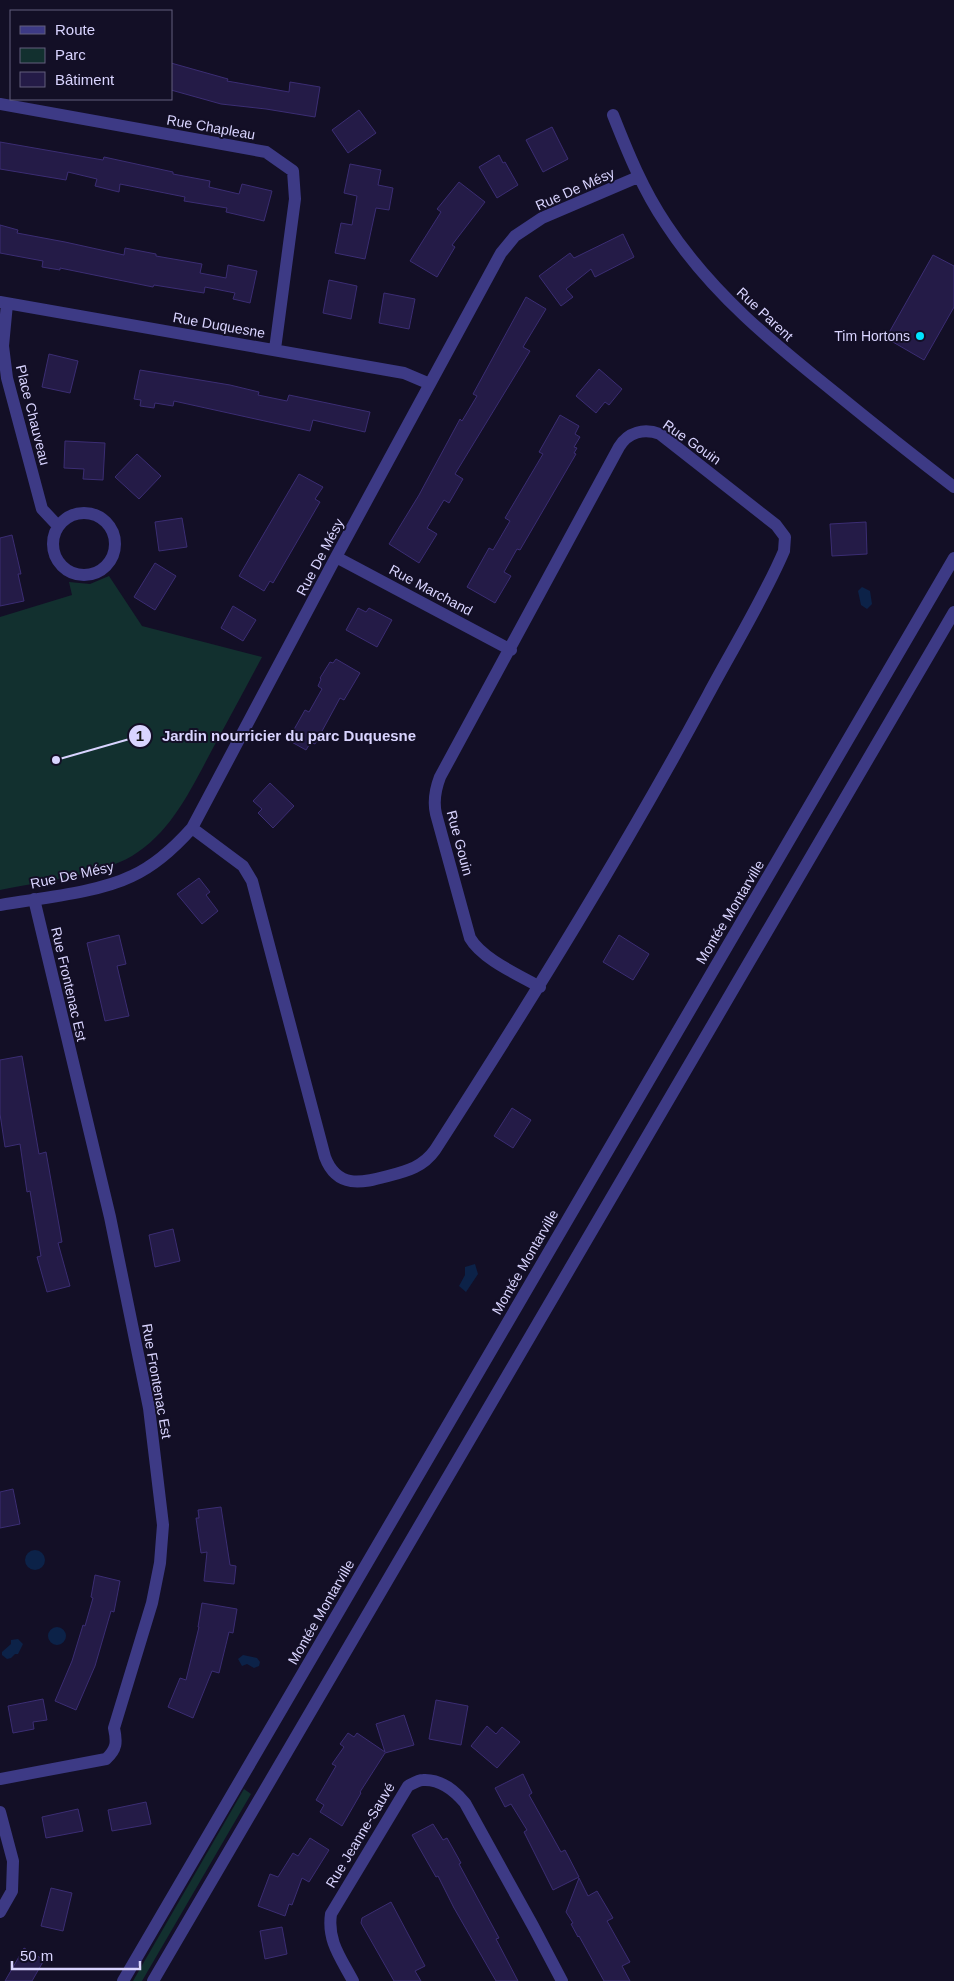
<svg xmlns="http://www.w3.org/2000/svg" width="954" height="1981" font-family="Helvetica,sans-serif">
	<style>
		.green { fill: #12302f }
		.water { fill: #0c2248 }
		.building { fill: #241b47; stroke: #3b2d73 }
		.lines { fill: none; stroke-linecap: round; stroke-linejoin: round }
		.minor { stroke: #3d3a85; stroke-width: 12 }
		.poi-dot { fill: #00e5ff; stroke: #130f26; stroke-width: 2 }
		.labels { text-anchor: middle; stroke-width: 4; stroke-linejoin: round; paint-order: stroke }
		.street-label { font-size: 14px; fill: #d9d4ff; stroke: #130f26 }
		.poi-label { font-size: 14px; fill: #d9d4ff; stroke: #130f26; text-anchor: end }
		.leader { fill: none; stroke: #d9d4ff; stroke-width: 2 }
		.callout-dot { fill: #d9d4ff; stroke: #130f26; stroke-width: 2 }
		.mark-label { font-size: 15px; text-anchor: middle; font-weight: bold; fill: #111 }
		.callout-label { font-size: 15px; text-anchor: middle; font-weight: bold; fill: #d9d4ff; stroke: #130f26; stroke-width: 4; stroke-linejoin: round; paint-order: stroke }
	</style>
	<rect width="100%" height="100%" fill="#130f26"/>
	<path class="green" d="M109,576L142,626L262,657C246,687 230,717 213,748C192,787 172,832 132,856C100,875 38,882 0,890V617L72,595L69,582L90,584Z
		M244,1789L251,1794L142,1981H133Z"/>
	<path class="water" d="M862,587L870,591L872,604L867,609L861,605L858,591Z
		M475,1264L478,1274L466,1292L459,1286L465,1275V1267Z
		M25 1560a10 10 0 1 1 20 0a10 10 0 1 1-20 0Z
		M48 1636a9 9 0 1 1 18 0a9 9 0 1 1-18 0Z
		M18,1639L23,1644L18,1654H15L11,1658L7,1659L2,1655V1652L11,1644V1640Z
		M243,1655L257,1658L260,1662L259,1666L254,1668L247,1664L242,1666L238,1659Z"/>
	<path class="building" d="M171,63L228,79L227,81L289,92L290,82L320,87L315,117L266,109L221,104L171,90Z
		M359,110L376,133L348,153L332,130Z
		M552,127L568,159L543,172L526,140Z
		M0,142L103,160L104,157L173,172V174L210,181L209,187L239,194L242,184L272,191L264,221L226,212L227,208L184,201L185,197L120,184L119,192L95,186L97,179L68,172L66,180L0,169Z
		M499,155L503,163L505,162L518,185L497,198L479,167Z
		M350,164L381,170L378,185L393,188L389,210L376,208L365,259L335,253L341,223L352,225L357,196L344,193Z
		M459,182L485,202L452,245L455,247L437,277L410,261L441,212L437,209Z
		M0,225L18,230L17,233L65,242L124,255L125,248L156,254V256L202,264L200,273L226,278L228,265L257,271L250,303L233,299L235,293L205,287L204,293L154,285L153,287L60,268V270L42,267L43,261L0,253Z
		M623,234L634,257L595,277L591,269L566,289L573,297L561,306L539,276L570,253L574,258Z
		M933,255L954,266V307L924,360L886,338Z
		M329,280L357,286L351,319L323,313Z
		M384,293L415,299L409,329L379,323Z
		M526,297L546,309L523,347L530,351L455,474L463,479L449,503L444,500L427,528L437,534L419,563L389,544L419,495L460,419L462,421L477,396L473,394Z
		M49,354L78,361L70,393L42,387Z
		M599,369L622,389L609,405L605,402L596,413L576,396Z
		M140,370L230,385L259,392L258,395L287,401L289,395L370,412L365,432L313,420L310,431L174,401L173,406L155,403L154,408L140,406L141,400L134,399Z
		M560,415L579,426L575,434L580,437L574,447L577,448L574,453L576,454L520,550L517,549L504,572L511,576L495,603L467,587L489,548L493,550L510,521L505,518L543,454L539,452Z
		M65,441L105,443L103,480L83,479L84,469L64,468Z
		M137,454L161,476L139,499L115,477Z
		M299,474L323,487L315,499L320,502L273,583L270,581L264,591L239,576Z
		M182,518L187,547L159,551L155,522Z
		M866,522L867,554L832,556L830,524Z
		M12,535L21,574H18L24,601L0,606V538Z
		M155,563L176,576L155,610L134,597Z
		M233,606L256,620L243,641L221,628Z
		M358,608L366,612L369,608L392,620L377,647L346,630Z
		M336,659L360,673L344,700L340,698L315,744L311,742L306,750L288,740L305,710L309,712L322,689L318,686L321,679L320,678L330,662L333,663Z
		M270,783L294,806L273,828L258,813L262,809L253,801Z
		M199,878L210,892L206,895L218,911L202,924L177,894Z
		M119,935L126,964L117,966L129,1016L105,1021L87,943Z
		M619,935L649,954L633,980L603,962Z
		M22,1056L39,1154L46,1152L62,1242L58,1243L70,1286L47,1292L37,1257L41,1256L30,1191L27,1192L20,1144L5,1147L0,1114V1060Z
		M512,1108L531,1120L513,1148L494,1136Z
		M173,1229L180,1261L155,1267L149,1235Z
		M13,1489L20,1524L0,1528V1492Z
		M221,1507L230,1565L236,1566L234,1584L204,1581L207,1552L201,1553L196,1518H199L198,1510Z
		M95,1575L120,1581L114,1612L111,1611L95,1666L76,1710L55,1701L72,1661L83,1625L85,1626L93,1598L91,1597Z
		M202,1603L237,1609L233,1633L229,1632L219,1673L212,1671L193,1718L168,1707L180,1678L186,1680L199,1627H198Z
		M43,1699L47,1720L33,1722L34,1729L13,1733L8,1706Z
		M436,1700L468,1706L461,1745L429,1739Z
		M404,1715L414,1745L385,1753L360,1792L361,1793L342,1826L320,1812L324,1805L316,1800L336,1766L332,1764L344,1747L340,1744L348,1733L354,1737L357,1733L385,1752L376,1724Z
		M487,1726L496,1734L502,1727L520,1742L497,1768L471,1746Z
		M523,1774L532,1793L529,1795L561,1852L565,1850L579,1877L553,1890L524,1832L527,1830L511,1804L505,1807L495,1788Z
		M146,1802L151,1824L112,1831L108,1810Z
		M78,1809L83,1831L46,1838L42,1817Z
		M433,1824L443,1840L447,1838L461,1863L459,1864L499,1938L496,1939L518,1981H496L454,1908L438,1876L436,1877L412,1835Z
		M310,1838L329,1850L309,1882L302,1878L292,1905L289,1904L285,1916L258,1906L270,1874L278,1877L293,1853L298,1856Z
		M579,1878L588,1896L597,1891L613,1918L607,1921L630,1962L622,1966L630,1981H604L579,1936L578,1937L571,1924L573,1923L566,1912Z
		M51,1888L72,1893L63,1931L41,1926Z
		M391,1902L425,1966L415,1971L421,1981H394L361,1923L362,1918Z
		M282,1927L287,1954L265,1959L260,1931Z
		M24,1948L44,1960L32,1981H5Z"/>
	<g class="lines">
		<path class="minor" d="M0,104L266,152L293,171L295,199L275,349
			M613,115C628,153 643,190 666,224C711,293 774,344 838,395C876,426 915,457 954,487
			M0,302L404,373L430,384
			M7,304L3,346L7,378L42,509L58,526
			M53 544a31 31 0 1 1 62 0a31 31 0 1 1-62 0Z
			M336,557L511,650
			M192,828L243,866L252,881L325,1157C337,1189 362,1183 388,1176C407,1171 423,1167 435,1150C531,1001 624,851 708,695C733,648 763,600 784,551L785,537L776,525L660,434C644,428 628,432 619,447L440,777C435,790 433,801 436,814L470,938C482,959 519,975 540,987
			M0,905C40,898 97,893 132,876C154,866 176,846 192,828L336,557L501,253L515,236L542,218L638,177
			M0,1779L106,1759C117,1749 117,1742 114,1728L152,1603L160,1563L163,1525L149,1408L110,1217L34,899
			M0,1812L13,1861L12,1891L0,1912
			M123,1981L954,558
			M153,1981L954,612
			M353,1981C341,1958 327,1941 331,1914L408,1786C412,1784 418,1780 423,1780C440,1779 455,1791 465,1803L533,1926L562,1981"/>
	</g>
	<circle class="poi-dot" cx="920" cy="336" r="5"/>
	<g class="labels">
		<g class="street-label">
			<text transform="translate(211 127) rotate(10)" y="5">Rue Chapleau</text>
			<text transform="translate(575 189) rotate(-24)" y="5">Rue De Mésy</text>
			<text transform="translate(765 314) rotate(43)" y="5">Rue Parent</text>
			<text transform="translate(219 325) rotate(10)" y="5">Rue Duquesne</text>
			<text transform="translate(33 415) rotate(76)" y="5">Place Chauveau</text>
			<text transform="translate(692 442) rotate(35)" y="5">Rue Gouin</text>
			<text transform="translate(320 557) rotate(-62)" y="5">Rue De Mésy</text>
			<text transform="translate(431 590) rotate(28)" y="5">Rue Marchand</text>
			<text transform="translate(460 843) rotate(75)" y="5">Rue Gouin</text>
			<text transform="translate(72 875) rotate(-12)" y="5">Rue De Mésy</text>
			<text transform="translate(730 912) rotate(-59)" y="5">Montée Montarville</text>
			<text transform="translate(69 984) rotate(77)" y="5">Rue Frontenac Est</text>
			<text transform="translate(525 1262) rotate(-60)" y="5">Montée Montarville</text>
			<text transform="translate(157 1381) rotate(80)" y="5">Rue Frontenac Est</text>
			<text transform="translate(321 1612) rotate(-60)" y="5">Montée Montarville</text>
			<text transform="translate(360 1835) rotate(-59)" y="5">Rue Jeanne-Sauvé</text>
		</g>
		<g class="poi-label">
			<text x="910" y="341">Tim Hortons</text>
		</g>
	</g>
	<path class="leader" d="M56 760L140 736"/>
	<g class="callout-dot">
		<circle cx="56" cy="760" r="5"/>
		<circle cx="140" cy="736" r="12"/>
	</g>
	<g class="mark-label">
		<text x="140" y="741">1</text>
	</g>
	<g class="callout-label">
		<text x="289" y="741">Jardin nourricier du parc Duquesne</text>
	</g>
	<rect x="10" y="10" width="162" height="90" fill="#130f26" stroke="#625e7d"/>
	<rect x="20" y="26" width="25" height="8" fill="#3d3a85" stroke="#625e7d"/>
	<text x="55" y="35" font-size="15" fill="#d9d4ff">Route</text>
	<rect x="20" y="48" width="25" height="15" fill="#12302f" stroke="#625e7d"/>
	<text x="55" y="60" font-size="15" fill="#d9d4ff">Parc</text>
	<rect x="20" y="72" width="25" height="15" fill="#241b47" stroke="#625e7d"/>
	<text x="55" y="85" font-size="15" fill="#d9d4ff">Bâtiment</text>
	<path d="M12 1961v8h128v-8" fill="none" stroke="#d9d4ff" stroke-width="2.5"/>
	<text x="20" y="1961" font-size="15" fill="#d9d4ff" stroke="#130f26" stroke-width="4" paint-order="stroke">50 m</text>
</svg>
